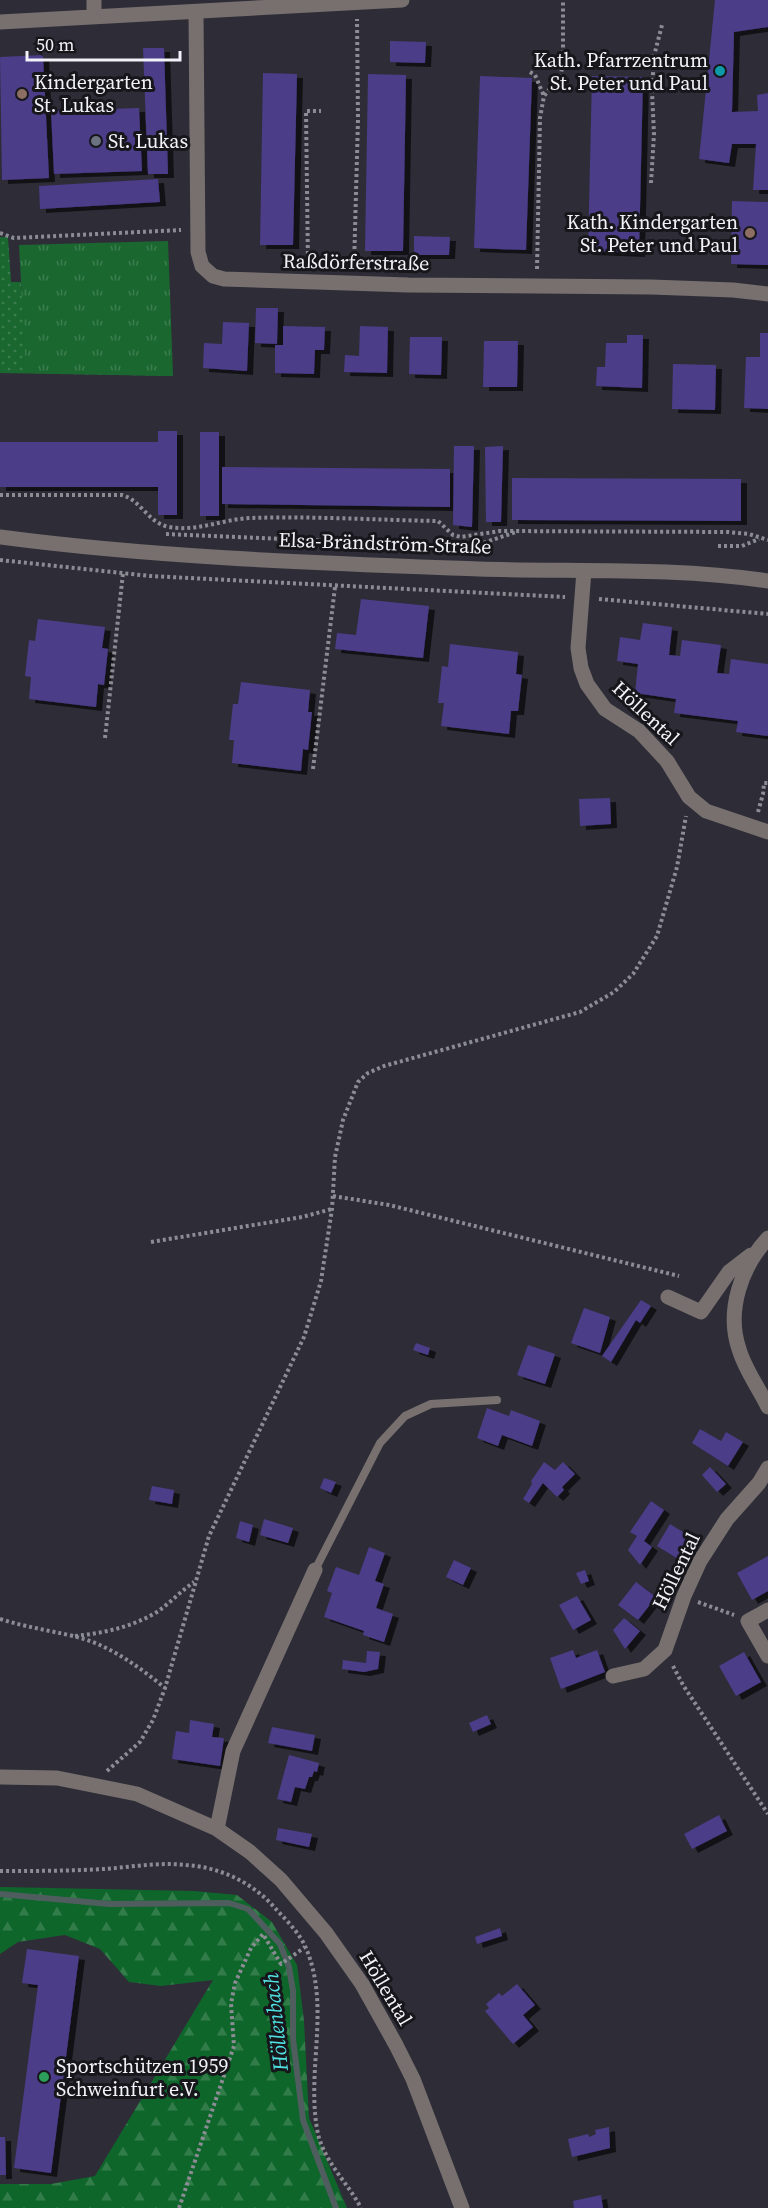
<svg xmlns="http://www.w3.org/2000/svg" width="768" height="2208" font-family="'Source Serif 4',serif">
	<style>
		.grass { fill: url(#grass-dots) }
		.forest { fill: url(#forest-firs) }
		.park { fill: url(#park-tufts) }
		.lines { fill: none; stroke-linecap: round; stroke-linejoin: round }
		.stream { stroke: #505d5f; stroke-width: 6 }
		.building { fill: #4b3c88; filter: url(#shadow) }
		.path { stroke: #8c8c94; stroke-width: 4; stroke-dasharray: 3 3; stroke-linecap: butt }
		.lane { stroke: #77706f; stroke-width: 8 }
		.street { stroke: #77706f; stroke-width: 15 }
		.culture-dot { fill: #0f9aa8; stroke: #16161b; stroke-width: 2 }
		.education-dot { fill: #8d6e63; stroke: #16161b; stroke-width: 2 }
		.worship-dot { fill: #6b7280; stroke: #16161b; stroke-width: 2 }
		.leisure-dot { fill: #2e9e5b; stroke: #16161b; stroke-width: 2 }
		.labels { text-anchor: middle; stroke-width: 6; stroke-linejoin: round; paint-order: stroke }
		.poi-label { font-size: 20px; fill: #f2f2f9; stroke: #16161b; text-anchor: start }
		.street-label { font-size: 20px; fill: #f2f2f9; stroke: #16161b }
		.water-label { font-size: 21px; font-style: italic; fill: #50e0e1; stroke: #16161b }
	</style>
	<defs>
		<pattern id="grass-dots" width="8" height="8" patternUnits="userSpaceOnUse" patternTransform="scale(1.5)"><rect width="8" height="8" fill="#1a6730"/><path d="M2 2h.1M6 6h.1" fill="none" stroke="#3c7d4f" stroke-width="1.8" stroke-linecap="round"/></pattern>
		<pattern id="forest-firs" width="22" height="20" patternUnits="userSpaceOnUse" patternTransform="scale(1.5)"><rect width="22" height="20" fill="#0e662b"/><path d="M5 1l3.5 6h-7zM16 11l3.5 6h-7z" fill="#327c4a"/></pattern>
		<pattern id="park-tufts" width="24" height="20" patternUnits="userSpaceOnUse" patternTransform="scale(1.5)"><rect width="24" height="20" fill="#1a6730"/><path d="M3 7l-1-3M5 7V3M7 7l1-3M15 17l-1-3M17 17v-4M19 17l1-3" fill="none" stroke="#3c7d4f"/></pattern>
		<filter id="shadow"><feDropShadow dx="6" dy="4" stdDeviation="0" flood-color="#0009"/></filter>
	</defs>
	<rect width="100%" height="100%" fill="#2e2d37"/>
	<path class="grass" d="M0,237H8L11,282H21L22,294L173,376L0,373Z"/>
	<path class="forest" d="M0,1887L194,1891L237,1895L272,1922L297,1965L304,2021L309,2118L347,2208H0V2184H51L95,2176L213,1980L161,1986L129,1982L100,1949L65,1935L18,1942L0,1954Z"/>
	<path class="park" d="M168,241L173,376L26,373L19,245Z"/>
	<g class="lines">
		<path class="stream" d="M0,1894L109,1904L229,1903L248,1909L280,1944L289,1967L293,1991V2039L303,2120L336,2208"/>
	</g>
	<path class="building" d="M715,0H768V27L734,32L732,112L758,111L757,95L768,93V190H753L756,144H732L729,163L699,159Z
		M390,41L426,42L425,63L390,62Z
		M143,48H164L168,174H148Z
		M43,55L49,178L2,180L0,57Z
		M263,73L297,74L293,245H260Z
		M368,74L406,75L403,251H365Z
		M480,76L532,78L526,250L474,248Z
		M592,76L643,77L639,253L588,251Z
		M139,108L142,171L54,174L51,111Z
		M158,179L160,202L40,209L39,186Z
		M732,201L768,202V265L731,264Z
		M414,236L450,237L449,255H414Z
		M256,308H278L277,344L255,343Z
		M223,322L249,323L247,371L203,368L204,343L222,344Z
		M283,326L325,327L324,350H315L314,374L275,373V345H283Z
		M360,326L388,327L387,373L344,372L345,355L359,356Z
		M760,333H768V409L744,408L746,357H760Z
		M627,335H643L642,388L596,386L597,367H605L606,343H627Z
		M410,337H442L441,375L409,374Z
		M484,341H518L517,387H483Z
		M673,364L716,365L715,410L672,409Z
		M158,431H177V515H158V487H0V442H158Z
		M200,432H219V516H200Z
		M454,446H474L472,527L453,525Z
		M503,446L501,522H486L485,447Z
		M222,467L450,469V507L222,504Z
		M512,478L741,479V521L512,520Z
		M361,599L429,606L423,658L335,649L337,633L356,635Z
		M38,619L105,627L102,648L108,649L104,685L98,684L96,707L29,699L31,677L25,676L29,640L35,641Z
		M643,623L672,627L669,655L680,656L682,640L721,645L717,673L729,674L731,659L768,664V736L736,732L738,721L674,713L676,699L635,693L638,664L617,661L620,637L640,640Z
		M450,644L518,652L516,674L522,675L518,711H511L509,734L441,726L444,703H438L442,666L448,667Z
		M241,682L310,690L308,712H312L308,750L303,749L301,771L232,763L234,740H229L233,704H238Z
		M610,798L611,824L580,826L579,799Z
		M641,1300L651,1306L640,1323L636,1320L611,1362L602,1356Z
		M584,1308L610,1317L600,1353L571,1343Z
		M416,1343L430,1348L428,1355L413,1350Z
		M528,1345L555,1354L545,1384L517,1375Z
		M487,1408L509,1416L511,1410L540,1421L532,1446L502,1435L498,1446L477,1438Z
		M700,1429L721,1441L726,1432L743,1442L728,1466L692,1443Z
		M544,1462L555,1470L563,1462L575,1474L562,1487L564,1490L557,1497L543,1483L529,1503L523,1499L532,1484L531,1481Z
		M710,1467L726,1484L717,1492L702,1475Z
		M324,1478L336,1482L331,1493L320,1488Z
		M152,1486L174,1490L172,1504L149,1500Z
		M651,1501L664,1510L644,1541L652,1547L640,1565L628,1550L637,1536L630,1532Z
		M264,1519L293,1528L288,1543L260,1535Z
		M240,1521L253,1525L249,1542L236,1538Z
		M670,1524L691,1537L678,1559L657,1546Z
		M369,1547L385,1553L375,1581L384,1584L376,1608L393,1614L384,1642L363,1635L364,1631L324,1617L332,1593L327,1591L336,1567L359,1575Z
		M768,1556V1591L752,1600L737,1573Z
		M454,1560L471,1568L463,1585L446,1577Z
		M585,1570L589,1581L581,1584L576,1573Z
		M636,1582L656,1597L638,1620L618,1605Z
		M577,1596L591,1620L573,1630L559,1605Z
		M624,1618L640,1631L625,1649L613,1630Z
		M573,1650L576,1658L597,1650L605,1672L561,1689L550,1658Z
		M367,1651L380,1652L378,1669L364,1672L342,1669L343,1660L366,1663Z
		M744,1652L761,1682L736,1696L719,1666Z
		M487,1715L491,1724L473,1732L469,1723Z
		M190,1720L214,1724L212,1737L224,1738L220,1766L172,1759L176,1731L189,1733Z
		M272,1727L315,1735L312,1751L268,1743Z
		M289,1755L319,1763L317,1772L314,1771L312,1777H309L305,1789L295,1787L291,1802L277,1799Z
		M719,1815L727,1831L692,1849L684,1834Z
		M278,1828L312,1834L309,1847L276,1840Z
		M500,1928L502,1936L477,1944L475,1937Z
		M27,1949L79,1956L51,2173L14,2168L38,1985L22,1983Z
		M517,1984L535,2005L523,2015L533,2027L513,2044L485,2011L489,2008L486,2004L499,1993L502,1996Z
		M609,2127L610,2148L572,2157L568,2139L588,2134L589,2137L596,2134L595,2130Z
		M0,2137H5L6,2175H0Z
		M601,2195L603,2208H574L573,2201Z"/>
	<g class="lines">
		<path class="path" d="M530,72L535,75L544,96
			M651,183L654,134L652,92L654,56L662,25
			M0,233L14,238L181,230
			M308,266L306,111H321
			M354,267L358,119L357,19
			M537,269L540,118L544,96L561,75L563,60V0
			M0,495H122C141,500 148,523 169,527C197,532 223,519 251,518C312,516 377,520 438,521L453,535L461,537L500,531L728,532L749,534L768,540
			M166,534L451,546L480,544L516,532
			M718,546H742L759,539
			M0,560L150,576L565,597
			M599,599L768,614
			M105,738L123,573
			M313,769L335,587
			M758,812L763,794L764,783H768
			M333,1196L389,1205L679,1276
			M151,1242L302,1217L332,1209
			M698,1602L734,1615
			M0,1619C26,1627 47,1630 73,1636C108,1644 138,1666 165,1688
			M75,1636C104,1633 132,1627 157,1612C170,1603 181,1591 194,1582
			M673,1666L683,1685L768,1814
			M107,1771L140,1742L153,1720L165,1688L209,1536L304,1337L321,1281L332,1209L335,1157L343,1120L358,1082L368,1073L384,1066L580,1012L614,992L633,974L657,936L677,867L686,816
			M0,1871C35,1871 69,1871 104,1869C131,1867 159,1862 186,1865C219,1867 252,1882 274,1907C285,1919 298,1931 305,1946C332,2006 305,2071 318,2134C325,2163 348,2183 361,2208
			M179,2208L234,2046L231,2004L235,1983L251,1948L263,1934L281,1964L305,1947"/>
		<path class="lane" d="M315,1570L380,1443L405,1416L431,1404L497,1400"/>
		<path class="street" d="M94,0V16
			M196,12L198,252L202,266L213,276L224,279L408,285L651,287L733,290L768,294
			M0,22L402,0
			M0,537C159,558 319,563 479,569C575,572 672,567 768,581
			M584,571L578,648L581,668L587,684L605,709L639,731L667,761L689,797L706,811L768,832
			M768,1238C741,1267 726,1311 739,1349C745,1370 759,1388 768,1407
			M668,1297L701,1312L729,1272L751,1255
			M768,1610L748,1621L768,1656
			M613,1676L644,1669L665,1650L684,1596L700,1561L727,1519L759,1483L768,1468
			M0,1777L57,1778L137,1794L217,1829L250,1852L281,1880L326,1933L362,1984L396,2045L413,2079L462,2208
			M217,1829L233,1751L315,1570"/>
	</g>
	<circle class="culture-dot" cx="720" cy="71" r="6"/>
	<g class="education-dot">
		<circle cx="22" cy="94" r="6"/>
		<circle cx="750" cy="233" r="6"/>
	</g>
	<circle class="worship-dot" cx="96" cy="141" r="6"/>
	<circle class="leisure-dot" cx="44" cy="2077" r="6"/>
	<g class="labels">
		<g class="poi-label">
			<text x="708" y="67" text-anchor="end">Kath. Pfarrzentrum<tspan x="708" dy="23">St. Peter und Paul</tspan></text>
			<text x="34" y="89">Kindergarten<tspan x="34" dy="23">St. Lukas</tspan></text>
			<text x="108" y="148">St. Lukas</text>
			<text x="738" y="229" text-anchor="end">Kath. Kindergarten<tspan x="738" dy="23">St. Peter und Paul</tspan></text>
			<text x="56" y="2073">Sportschützen 1959<tspan x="56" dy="23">Schweinfurt e.V.</tspan></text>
		</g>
		<g class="street-label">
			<text transform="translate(356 262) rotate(1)" y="7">Raßdörferstraße</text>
			<text transform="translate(385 543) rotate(2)" y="7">Elsa-Brändström-Straße</text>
			<text transform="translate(646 713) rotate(43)" y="7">Höllental</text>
			<text transform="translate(676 1571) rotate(-64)" y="7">Höllental</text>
			<text transform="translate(386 1988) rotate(59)" y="7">Höllental</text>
		</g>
		<g class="water-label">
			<text transform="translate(276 2022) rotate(-96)" y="7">Höllenbach</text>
		</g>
	</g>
	<path d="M27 51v9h153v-9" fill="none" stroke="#f2f2f9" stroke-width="3"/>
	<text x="36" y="51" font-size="18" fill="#f2f2f9" stroke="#16161b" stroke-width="4.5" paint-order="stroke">50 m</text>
</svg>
